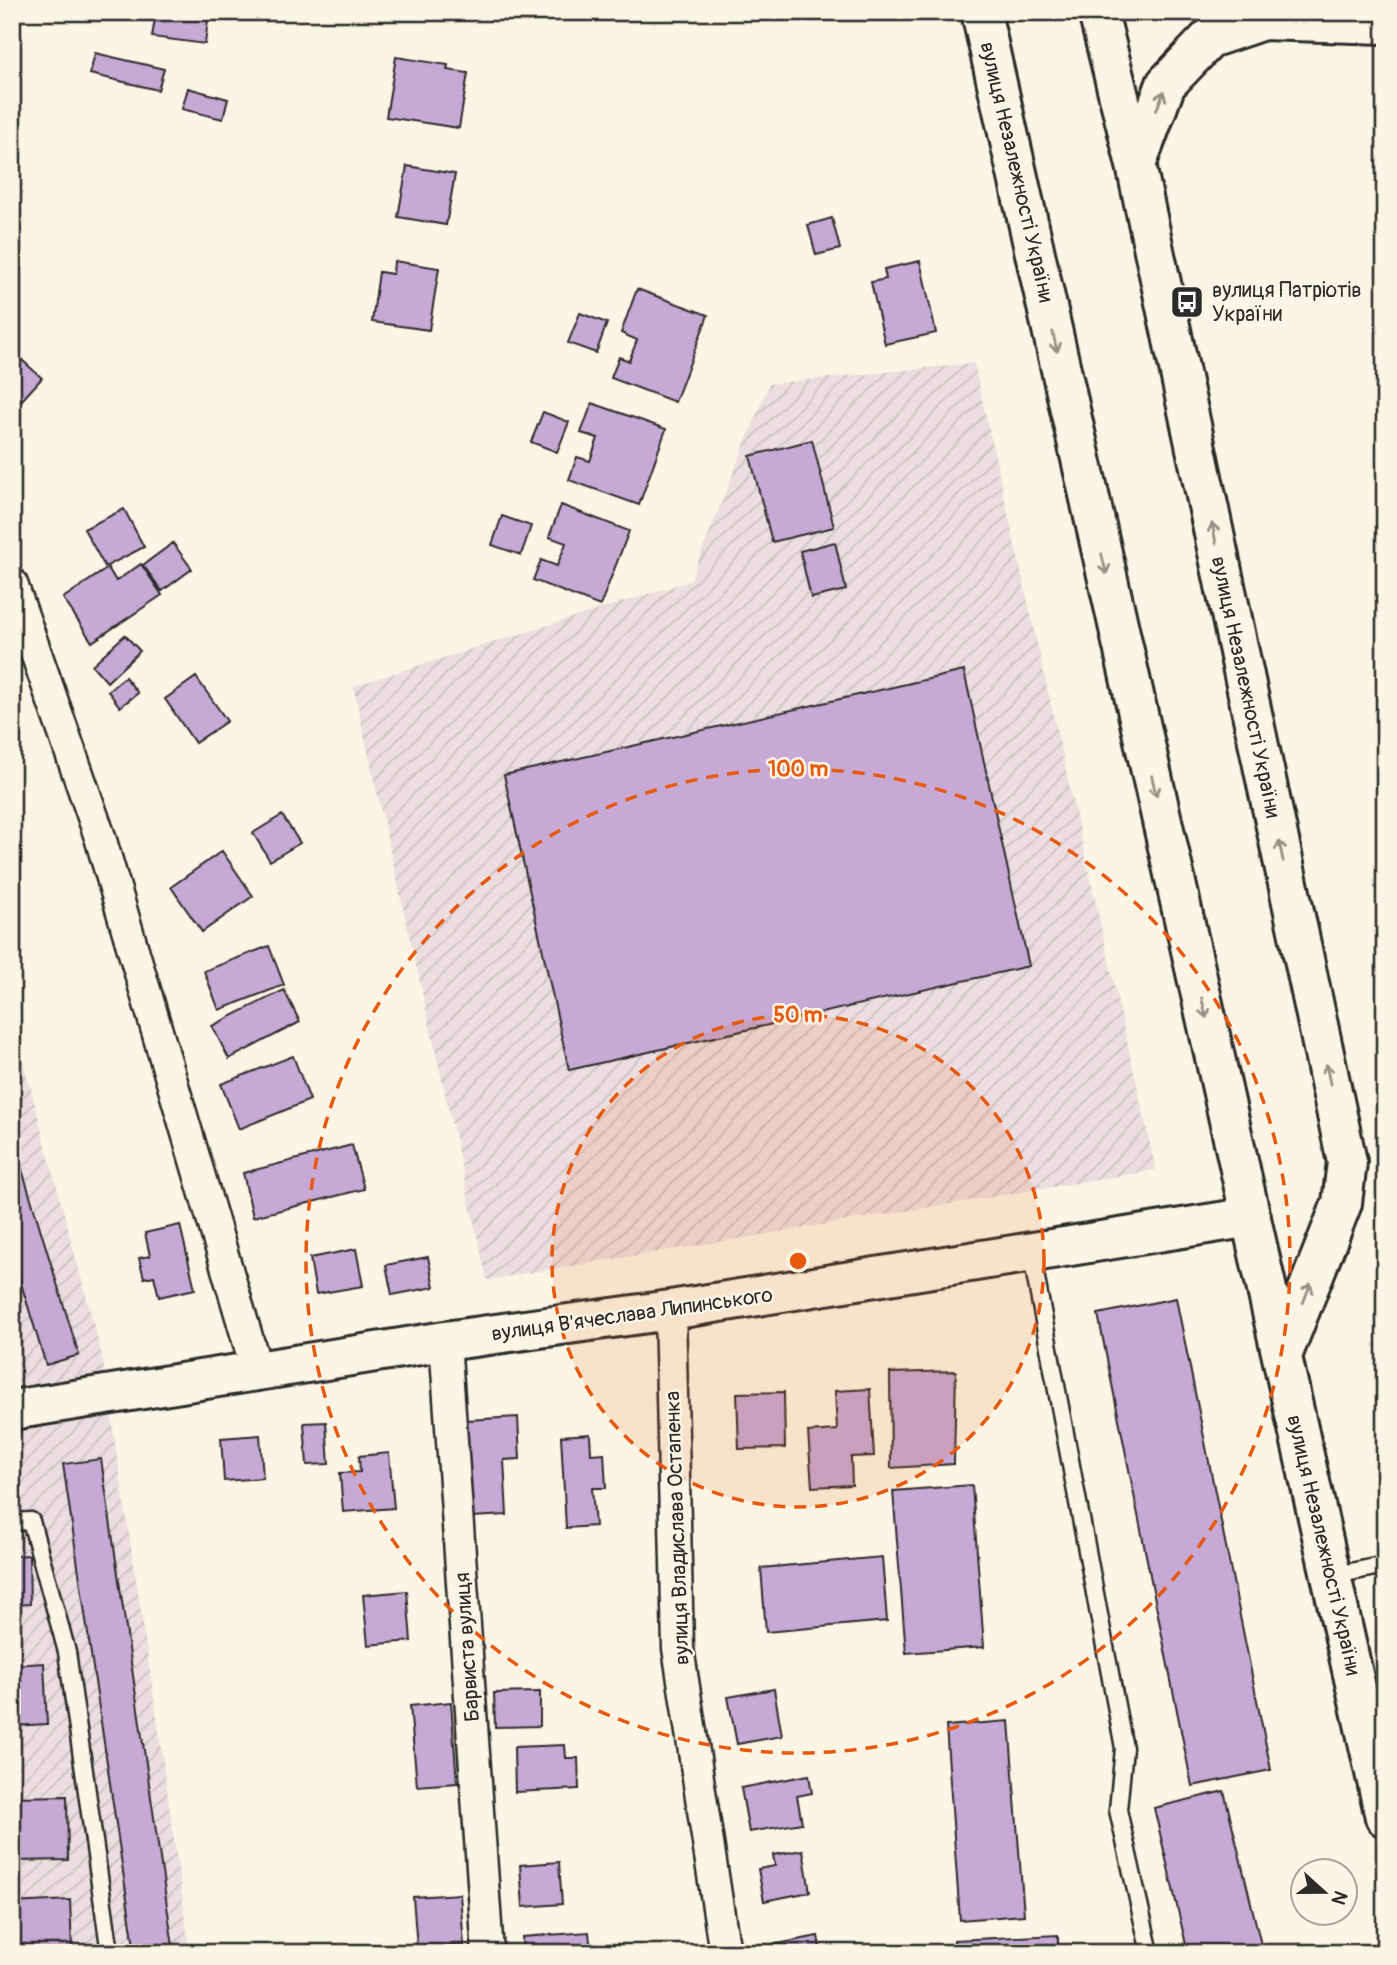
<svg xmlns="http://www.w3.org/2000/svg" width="1397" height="1965" font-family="Pangolin,sans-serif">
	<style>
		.industrial { fill: url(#industrial-furrows) }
		.building { fill: #c6a9d5; stroke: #2b2b2b; stroke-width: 2 }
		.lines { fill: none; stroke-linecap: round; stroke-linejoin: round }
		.lane-casing { stroke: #2b2b2b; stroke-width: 21 }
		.street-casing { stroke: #2b2b2b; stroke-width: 35 }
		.secondary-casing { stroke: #2b2b2b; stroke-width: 44 }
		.lane { stroke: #fcf5e5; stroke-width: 16 }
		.street { stroke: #fcf5e5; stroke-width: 30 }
		.secondary { stroke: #fcf5e5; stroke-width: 38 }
		.oneway { stroke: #949088 }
		.ring { fill: none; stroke: #e8590c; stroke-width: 3.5; stroke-dasharray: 12 9 }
		.labels { text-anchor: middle; stroke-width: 5; stroke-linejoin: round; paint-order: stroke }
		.street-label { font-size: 21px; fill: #2b2b2b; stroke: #fcf5e5 }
		.poi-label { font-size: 21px; fill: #2b2b2b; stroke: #fcf5e5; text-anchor: start }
		.centre { fill: #e8590c; stroke: #fcf5e5; stroke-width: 3.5 }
		.ring-label { font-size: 21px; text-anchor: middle; font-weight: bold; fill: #e8590c; stroke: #fcf5e5; stroke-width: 5; stroke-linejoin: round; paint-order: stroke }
	</style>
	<defs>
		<pattern id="industrial-furrows" width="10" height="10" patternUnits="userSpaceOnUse" patternTransform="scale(1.75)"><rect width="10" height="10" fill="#ecdee0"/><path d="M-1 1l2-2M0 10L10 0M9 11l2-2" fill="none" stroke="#cbbfc0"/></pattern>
	</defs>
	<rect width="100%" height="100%" fill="#fcf5e5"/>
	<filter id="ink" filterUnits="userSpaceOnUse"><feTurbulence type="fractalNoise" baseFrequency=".0143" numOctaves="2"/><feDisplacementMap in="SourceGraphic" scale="14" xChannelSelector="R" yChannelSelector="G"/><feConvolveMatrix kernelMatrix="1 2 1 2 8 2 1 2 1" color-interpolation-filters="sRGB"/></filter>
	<g filter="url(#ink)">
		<path class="industrial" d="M974,363L1156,1170L487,1280L353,686L690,581L769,384Z
			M12,1019L102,1356L155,1704L190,1953H12Z"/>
		<path class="building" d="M156,12H209L205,44L152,37Z
			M95,53L164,69L158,90L90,74Z
			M396,57L448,65L447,70L468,73L459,128L386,117Z
			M188,88L228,99L223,119L182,109Z
			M407,166L455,174L446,225L398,217Z
			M832,218L840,249L816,255L808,225Z
			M394,261L439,268L429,330L372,322L379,272L393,274Z
			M920,261L936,333L885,344L871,282L886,279L884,269Z
			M637,289L708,315L675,402L611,378L619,357L629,361L637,340L621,333Z
			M580,313L607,323L596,353L568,343Z
			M22,360L42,378L12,411V370Z
			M592,403L666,429L639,505L569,480L577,457L590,461L598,438L581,433Z
			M543,412L569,422L557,452L531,442Z
			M812,440L834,527L772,542L750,456Z
			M561,505L629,531L600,606L533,580L541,560L557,566L566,543L549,537Z
			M124,509L144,547L105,567L84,529Z
			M502,516L531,526L521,555L492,545Z
			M835,542L846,590L811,598L800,551Z
			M173,543L192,569L162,591L143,565Z
			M141,564L162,595L92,642L63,598L108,568L116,581Z
			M125,635L140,651L107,682L92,665Z
			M964,671L1029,966L569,1070L504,775Z
			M125,677L138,693L120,707L108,691Z
			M196,677L227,721L195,743L165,699Z
			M282,815L300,843L270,861L253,833Z
			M222,851L253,896L202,932L171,887Z
			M269,946L284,985L219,1010L204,971Z
			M284,990L300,1022L229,1059L212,1026Z
			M293,1056L310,1100L239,1129L221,1084Z
			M12,1137L79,1355L46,1365L12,1254Z
			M352,1145L364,1189L253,1217L243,1173Z
			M180,1225L195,1289L159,1297L154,1276L144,1278L139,1258L150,1256L145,1233Z
			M356,1249L363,1286L316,1294L310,1258Z
			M428,1257L434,1287L392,1295L386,1265Z
			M1176,1298L1271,1770L1192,1786L1098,1314Z
			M956,1371L954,1464L891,1468L890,1373Z
			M870,1389L874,1456L851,1457L852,1485L812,1487L808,1432L837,1430L835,1391Z
			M784,1392L785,1448L739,1449L737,1393Z
			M518,1417L520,1459L504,1460L507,1515L472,1517L467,1420Z
			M326,1422L329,1464L307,1465L304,1423Z
			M590,1434L591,1454L604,1453L606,1488H592L595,1526L566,1528L561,1436Z
			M260,1435L263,1478L224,1481L221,1438Z
			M389,1453L394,1508L343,1512L340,1473L360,1472L359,1456Z
			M101,1459L174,1953H135L63,1464Z
			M972,1485L984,1647L906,1653L893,1491Z
			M29,1555L30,1604L12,1605V1556Z
			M882,1557L887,1621L766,1632L761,1568Z
			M407,1591L411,1641L368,1645L363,1595Z
			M44,1663L47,1724L12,1726V1665Z
			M774,1689L782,1736L737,1744L728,1697Z
			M540,1692V1726L495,1727L494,1693Z
			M451,1702L457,1783L417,1786L410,1706Z
			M1009,1721L1024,1915L960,1920L946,1726Z
			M565,1745L566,1758H578L579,1789L515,1792L514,1747Z
			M809,1775L812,1793L797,1796L802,1823L749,1832L741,1788Z
			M1224,1791L1263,1953H1188L1154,1808Z
			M67,1796L68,1860L12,1861V1797Z
			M803,1850L810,1892L764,1901L758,1869L775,1866L773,1855Z
			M559,1862L562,1904L523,1907L520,1865Z
			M460,1894L464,1945L417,1948L413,1897Z
			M70,1900L72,1949L12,1952V1903Z
			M589,1932L591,1953H523L522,1937Z
			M1058,1935V1953H954V1940Z
			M818,1936L821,1953H774L772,1945Z"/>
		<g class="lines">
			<defs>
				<path id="lane" d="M1031,1252L1124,1748L1118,1810L1150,1953
					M12,1522L31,1521L67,1652L110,1953
					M1331,1576L1385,1565"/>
				<path id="street" d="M12,584L100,837L257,1371
					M670,1310L678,1648L725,1953
					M445,1341L488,1953"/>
				<path id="secondary" d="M981,12L1385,1817
					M1098,12L1136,165L1347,1162L1342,1203L1282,1356
					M1136,165L1166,84L1210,38L1263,20L1385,24
					M12,1410L445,1341L670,1310L1251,1217"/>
			</defs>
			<use href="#lane" class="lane-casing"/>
			<use href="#street" class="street-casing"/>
			<use href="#secondary" class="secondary-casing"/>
			<use href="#lane" class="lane"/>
			<use href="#street" class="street"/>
			<use href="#secondary" class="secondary"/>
		</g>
		<defs><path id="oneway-shaft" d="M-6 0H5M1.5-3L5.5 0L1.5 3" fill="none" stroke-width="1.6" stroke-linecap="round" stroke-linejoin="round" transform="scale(1.75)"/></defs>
		<g class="oneway">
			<use href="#oneway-shaft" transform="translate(1160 101) rotate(-69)"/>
			<use href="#oneway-shaft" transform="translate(1055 342) rotate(77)"/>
			<use href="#oneway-shaft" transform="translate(1214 533) rotate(-102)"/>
			<use href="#oneway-shaft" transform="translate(1104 564) rotate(77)"/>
			<use href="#oneway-shaft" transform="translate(1154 786) rotate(77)"/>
			<use href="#oneway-shaft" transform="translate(1281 851) rotate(-102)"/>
			<use href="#oneway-shaft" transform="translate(1204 1008) rotate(77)"/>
			<use href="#oneway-shaft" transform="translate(1328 1074) rotate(-102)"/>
			<use href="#oneway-shaft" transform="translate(1307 1293) rotate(-69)"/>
		</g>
	</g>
	<circle cx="798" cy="1261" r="246" fill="#e8590c" fill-opacity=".12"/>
	<g class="ring">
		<circle cx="798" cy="1261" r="246"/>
		<circle cx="798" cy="1261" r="492"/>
	</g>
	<defs>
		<symbol id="bus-square" viewBox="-11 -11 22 22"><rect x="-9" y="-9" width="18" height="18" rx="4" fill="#2b2b2b" stroke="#fcf5e5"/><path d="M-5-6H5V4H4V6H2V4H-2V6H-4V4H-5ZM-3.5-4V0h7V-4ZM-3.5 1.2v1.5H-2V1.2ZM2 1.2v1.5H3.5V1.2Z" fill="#fff"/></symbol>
	</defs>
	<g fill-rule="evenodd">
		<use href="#bus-square" x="1168" y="283" width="38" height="38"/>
	</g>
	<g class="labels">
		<g class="street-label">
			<text transform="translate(1017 172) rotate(77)" y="7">вулиця Незалежності України</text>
			<text transform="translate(1246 687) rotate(78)" y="7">вулиця Незалежності України</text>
			<text transform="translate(632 1314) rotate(-8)" y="7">вулиця В'ячеслава Липинського</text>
			<text transform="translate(677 1528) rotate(-92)" y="7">вулиця Владислава Остапенка</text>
			<text transform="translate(1324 1545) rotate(77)" y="7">вулиця Незалежності України</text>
			<text transform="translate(467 1647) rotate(-94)" y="7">Барвиста вулиця</text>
		</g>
		<g class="poi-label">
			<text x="1212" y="297">вулиця Патріотів<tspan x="1212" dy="24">України</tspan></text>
		</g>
	</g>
	<circle cx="798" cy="1261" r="10" class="centre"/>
	<g class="ring-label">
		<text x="798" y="776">100 m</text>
		<text x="798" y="1022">50 m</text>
	</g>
	<rect width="1397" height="1965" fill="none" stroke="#fcf5e5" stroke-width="42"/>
	<rect x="21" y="21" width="1355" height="1923" fill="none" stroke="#2b2b2b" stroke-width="2.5" filter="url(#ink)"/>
	<g transform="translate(1324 1892) rotate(111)"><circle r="33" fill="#fcf5e5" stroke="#a8a49b" stroke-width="2"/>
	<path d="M0-5L12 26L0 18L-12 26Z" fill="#2b2b2b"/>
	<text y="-10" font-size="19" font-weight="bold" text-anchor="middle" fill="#2b2b2b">N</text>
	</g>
</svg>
